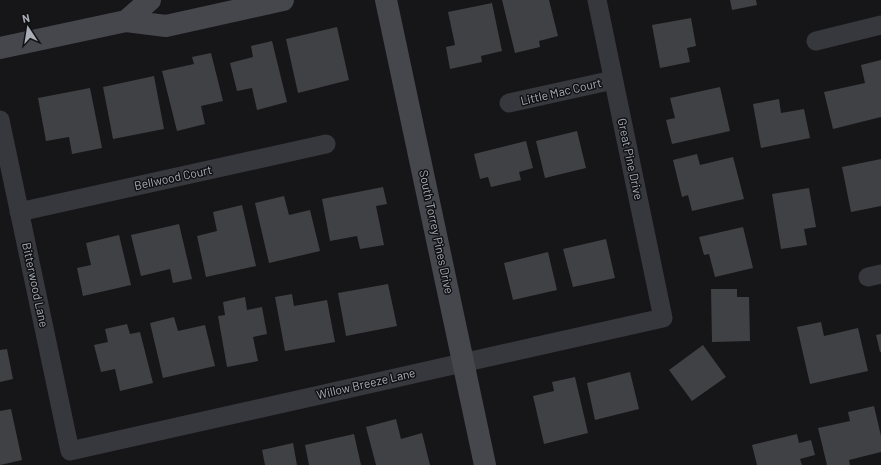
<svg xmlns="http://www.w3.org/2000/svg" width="881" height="465" font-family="Barlow,sans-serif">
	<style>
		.building { fill: #404145 }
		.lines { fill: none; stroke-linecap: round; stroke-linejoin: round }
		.minor { stroke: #37383d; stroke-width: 19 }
		.secondary { stroke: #45474d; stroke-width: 22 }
		.labels { text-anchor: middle; stroke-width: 3; stroke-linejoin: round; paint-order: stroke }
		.street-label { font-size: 12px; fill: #a8adb8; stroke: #111113 }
	</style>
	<rect width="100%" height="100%" fill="#161618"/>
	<path class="building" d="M502,0H549L558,36L539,41L540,47L515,53Z
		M730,0H756L757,5L732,10Z
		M492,3L502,51L481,56L482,62L450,69L446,47L455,45L448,12Z
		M691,18L696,46L687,48L690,62L660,68L652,25Z
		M337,27L349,80L298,93L286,39Z
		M272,41L287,102L257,110L252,88L237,91L230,63L253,57L251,46Z
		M211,53L223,101L201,106L205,124L177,131L162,71L194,64L192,57Z
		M881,60V117L833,129L824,92L865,83L861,65Z
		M154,76L164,129L113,139L103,87Z
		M720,87L730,131L672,144L666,120L675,118L670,98Z
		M90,88L102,148L72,154L69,137L46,141L38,98Z
		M779,99L781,113L804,109L810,138L761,148L753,104Z
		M577,131L586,168L545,178L536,141Z
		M526,141L533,168L519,172L521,180L491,187L488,177L480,179L474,154Z
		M697,154L700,165L733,157L744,199L692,211L688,195L682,197L673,160Z
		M881,159V206L851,212L842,167Z
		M383,187L387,204L376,206L384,245L360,249L357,236L330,241L322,199Z
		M809,188L816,227L804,229L807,245L781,249L772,194Z
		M284,196L289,215L310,210L320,251L269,263L255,203Z
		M242,205L256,266L206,277L197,236L217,231L213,212Z
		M179,224L192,279L173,283L170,269L141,276L131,235Z
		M743,227L753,268L715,277L709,254L704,255L699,237Z
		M119,235L131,285L83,296L77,268L91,265L86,243Z
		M606,239L615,278L573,287L563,249Z
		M548,252L557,290L513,300L504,263Z
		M388,284L397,326L346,336L338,293Z
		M711,289H737V297H749L750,341L712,342Z
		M292,294L294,306L327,300L335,342L285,351L275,297Z
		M245,297L247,310L262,307L267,334L253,337L258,361L227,367L218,316L225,315L223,302Z
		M174,317L178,331L205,325L215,366L163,378L150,323Z
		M821,322L824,336L858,328L868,371L810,384L797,327Z
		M127,324L130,334L140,332L153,383L120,391L115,369L101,372L94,345L108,342L105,329Z
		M881,334V352H880L876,335Z
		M703,345L726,377L692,401L669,370Z
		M7,349L13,379L0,382V350Z
		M630,372L639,409L595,420L587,383Z
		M575,377L588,433L544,444L533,396L554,391L552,382Z
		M874,406L881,436V452L849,460L850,465H827L818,428L850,421L848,412Z
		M11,409L22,460L0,465V411Z
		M396,419L401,439L422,433L430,465H376L366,427Z
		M354,434L361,465H309L305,445Z
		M797,434L799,443L811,440L815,455L800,459L802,465H757L752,445Z
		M293,443L297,465H265L262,450Z"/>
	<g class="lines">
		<path class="minor" d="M816,41L881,25
			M509,103L613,80
			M0,120L70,451L663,318L597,0
			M19,212L326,144
			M868,277L881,274"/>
		<path class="secondary" d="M386,0L485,465
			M126,21L150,0
			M0,48L126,21L166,26L283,0"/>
	</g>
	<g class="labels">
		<g class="street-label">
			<text transform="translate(561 92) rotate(-13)" y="4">Little Mac Court</text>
			<text transform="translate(630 159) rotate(78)" y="4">Great Pine Drive</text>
			<text transform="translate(173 178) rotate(-12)" y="4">Bellwood Court</text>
			<text transform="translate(436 232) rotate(78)" y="4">South Torrey Pines Drive</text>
			<text transform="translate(35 285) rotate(78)" y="4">Bitterwood Lane</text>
			<text transform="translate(366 384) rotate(-13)" y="4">Willow Breeze Lane</text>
		</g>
	</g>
	<g transform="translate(28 28) rotate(348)" stroke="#111113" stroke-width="3" paint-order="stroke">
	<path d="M0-3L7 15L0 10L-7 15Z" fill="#a8adb8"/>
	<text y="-6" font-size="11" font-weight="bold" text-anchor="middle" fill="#a8adb8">N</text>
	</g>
</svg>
